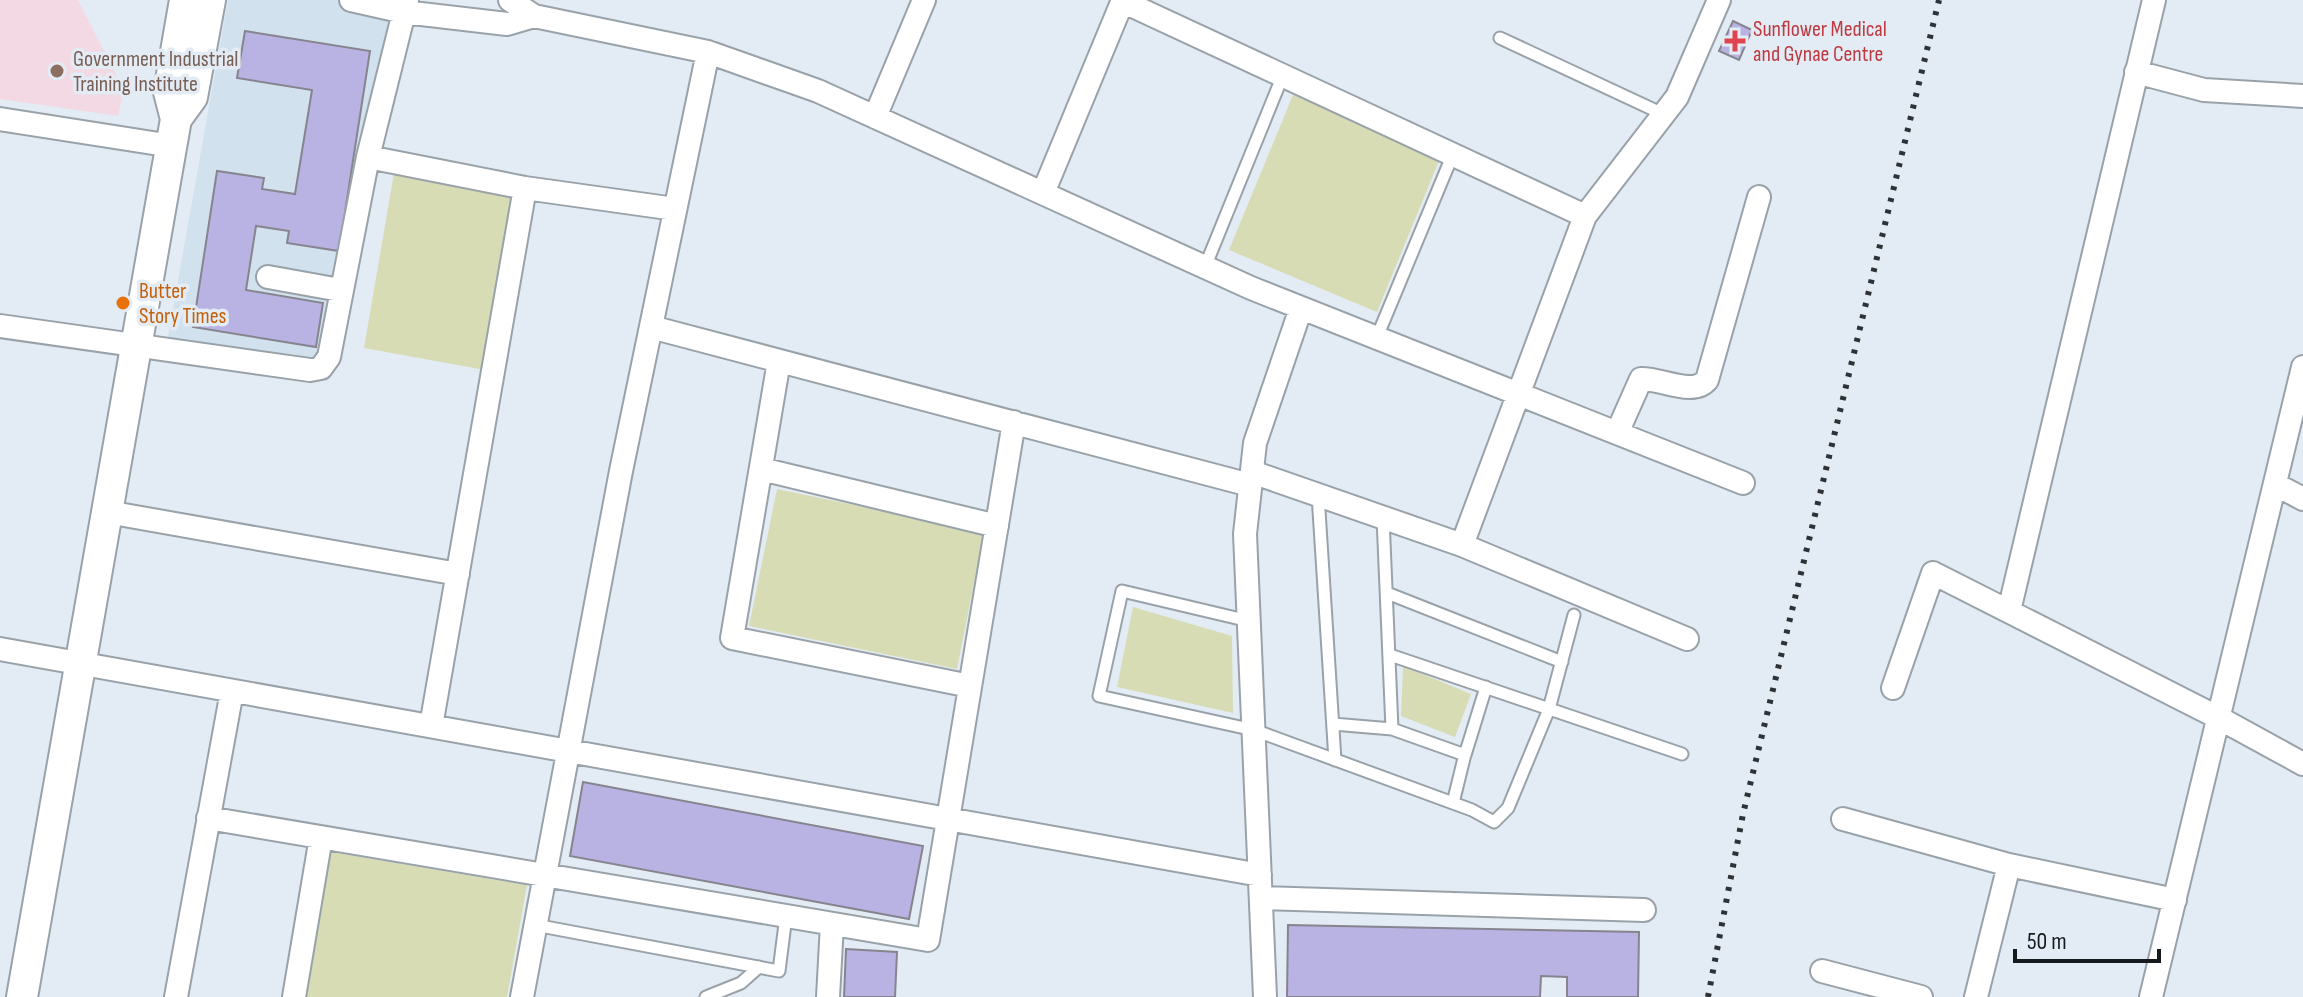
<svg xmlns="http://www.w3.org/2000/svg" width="2303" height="997" font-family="'Sofia Sans Condensed',sans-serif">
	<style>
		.built { fill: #d1e1ee }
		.education { fill: #f2d9e3 }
		.green { fill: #d7dcb5 }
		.building { fill: #b9b3e3; stroke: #86848e; stroke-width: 2 }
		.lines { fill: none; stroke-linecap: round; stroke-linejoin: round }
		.lane-casing { stroke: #99a2a9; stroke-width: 15 }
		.street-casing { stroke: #99a2a9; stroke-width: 26 }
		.secondary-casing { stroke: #99a2a9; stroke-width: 34 }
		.lane { stroke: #fff; stroke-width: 11 }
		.street { stroke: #fff; stroke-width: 22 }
		.secondary { stroke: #fff; stroke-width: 30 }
		.rail { stroke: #2e3236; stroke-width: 6; stroke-dasharray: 4 8; stroke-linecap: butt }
		.health-dot { fill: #e0444e; stroke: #e3ecf4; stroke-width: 3 }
		.education-dot { fill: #8d6e63; stroke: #e3ecf4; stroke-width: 3 }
		.food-dot { fill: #e8710a; stroke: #e3ecf4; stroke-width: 3 }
		.labels { text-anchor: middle; stroke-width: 7; stroke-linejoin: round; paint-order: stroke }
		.health-label { font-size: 22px; fill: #be3a42; stroke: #e3ecf4; text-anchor: start }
		.education-label { font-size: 22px; fill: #785e54; stroke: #e3ecf4; text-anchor: start }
		.food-label { font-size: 22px; fill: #c56008; stroke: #e3ecf4; text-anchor: start }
	</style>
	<rect width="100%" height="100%" fill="#e3ecf4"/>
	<path class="built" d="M228,0H393L328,363L167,342Z"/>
	<path class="education" d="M0,0H78L124,90L118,116L0,99Z"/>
	<path class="green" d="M1293,95L1441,156L1377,312L1229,250Z
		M395,167L517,189L485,370L364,348Z
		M777,489L984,532L957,669L749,626Z
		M1133,607L1232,636L1233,713L1117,687Z
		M1403,666L1471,694L1455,737L1401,716Z
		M331,852L527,885L507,997H305Z"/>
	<path class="building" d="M1733,21L1752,30L1739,60L1719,51Z
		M245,31L370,51L339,251L287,243L289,231L256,226L246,290L323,303L316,347L193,327L217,171L264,178L262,189L295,194L312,90L237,78Z
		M583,782L923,846L909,919L570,856Z
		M1288,925L1639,932L1638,997H1567V977L1541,976L1540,997H1287Z
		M846,949L897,952L895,997H844Z"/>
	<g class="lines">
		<defs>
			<path id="lane" d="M1500,38L1663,114
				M1205,267L1283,75
				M1377,337L1453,154
				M1318,495L1335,760
				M1383,518L1392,729
				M1387,593L1562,662
				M1249,621L1122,591L1099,696L1254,730L1472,810L1494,822L1508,808L1549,709L1574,615
				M1390,655L1682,754
				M1333,724L1392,729L1465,755L1486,687
				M1453,803L1466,750
				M535,925L779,971L786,916
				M706,997L741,983L759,967"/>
			<path id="street" d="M351,0L404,12L507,24L534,16
				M510,0L534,16L708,52L818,91L1251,288L1743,483
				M1122,1L1585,216
				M2136,72L2204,90L2303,96
				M875,117L924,0
				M0,119L172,146
				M368,157L525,188L675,209
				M1043,193L1123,0
				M268,277L340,290
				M0,326L310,370L321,368L329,357L368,157L407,0
				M651,327L1250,485
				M779,361L732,638L970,686
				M1617,433L1641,379C1661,378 1693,397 1707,380L1759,197
				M761,469L997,526
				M1252,472L1462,545L1687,639
				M2275,484L2303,499
				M107,512L458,574
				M1462,545L1585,216L1677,97L1719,0
				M2009,611L2154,0
				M0,649L1260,875
				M1893,688L1933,573L2219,718L2303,764
				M431,726L525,188
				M208,818L928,940L1014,422
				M1843,819L2009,865L2175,900
				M1261,898L1644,910
				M1822,971L1921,997
				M176,997L232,691
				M294,997L321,837
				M522,997L621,471L708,52
				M828,997L832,924
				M1265,997L1245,534L1255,443L1301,308
				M1976,997L2009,865
				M2151,997L2303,367"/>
			<path id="secondary" d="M176,119L169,92L185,0
				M22,997L176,119L192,97L210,0"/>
		</defs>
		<use href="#lane" class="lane-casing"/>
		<use href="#street" class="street-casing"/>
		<use href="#secondary" class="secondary-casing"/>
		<use href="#lane" class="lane"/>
		<use href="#street" class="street"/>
		<use href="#secondary" class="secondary"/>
		<path class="rail" d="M1708,997L1743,814L1939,0"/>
	</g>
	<path class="health-dot" d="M1731 29h8v8h8v8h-8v8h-8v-8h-8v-8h8z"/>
	<circle class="education-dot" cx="57" cy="71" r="8"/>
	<circle class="food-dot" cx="123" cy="303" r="8"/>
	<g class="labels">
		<g class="health-label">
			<text x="1753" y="36">Sunflower Medical<tspan x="1753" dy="25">and Gynae Centre</tspan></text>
		</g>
		<g class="education-label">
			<text x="73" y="66">Government Industrial<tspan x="73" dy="25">Training Institute</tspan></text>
		</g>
		<g class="food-label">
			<text x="139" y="298">Butter<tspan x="139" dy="25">Story Times</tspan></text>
		</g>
	</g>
	<path d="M2015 949v12h144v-12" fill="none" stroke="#171a1d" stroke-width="4"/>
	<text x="2027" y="949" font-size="24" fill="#171a1d" stroke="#e3ecf4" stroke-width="6" paint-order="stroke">50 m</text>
</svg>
